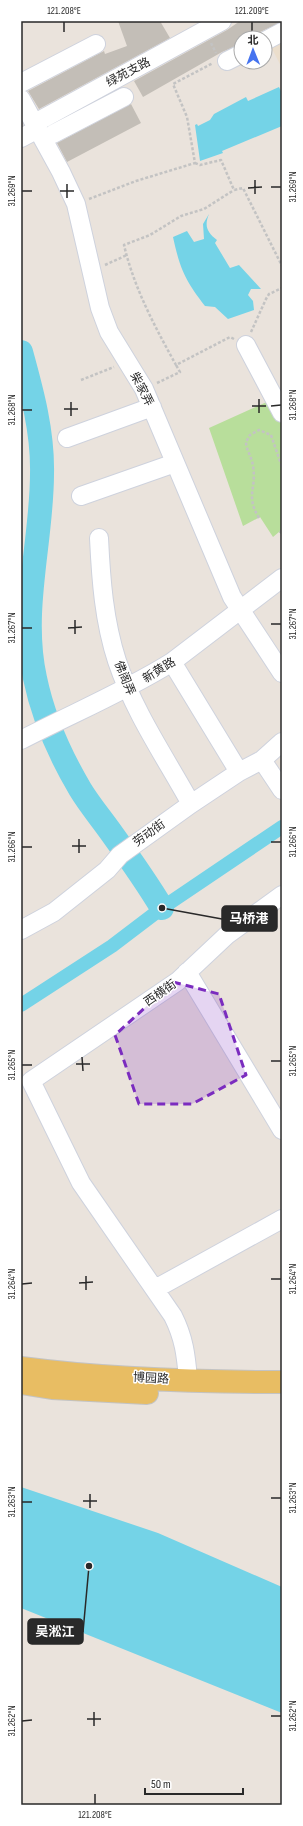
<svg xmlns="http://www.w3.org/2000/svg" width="303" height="1826" font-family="'Sofia Sans Condensed','Noto Sans SC',sans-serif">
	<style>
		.education { fill: #ebdecc }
		.green { fill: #b8de9b }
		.water { fill: #74d3e7 }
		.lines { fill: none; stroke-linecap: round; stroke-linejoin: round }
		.canal { stroke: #74d3e7; stroke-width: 14 }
		.river { stroke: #74d3e7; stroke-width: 24 }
		.building { fill: #c3beb7 }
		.minor-casing { stroke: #ced2dd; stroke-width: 20 }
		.major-casing { stroke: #c3c3c3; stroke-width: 24 }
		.path { stroke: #c3c3c3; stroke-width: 2.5; stroke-dasharray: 3 2; stroke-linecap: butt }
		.minor { stroke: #fff; stroke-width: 18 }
		.major { stroke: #e8bd63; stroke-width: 22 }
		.marked { fill: #7b2cbf; fill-opacity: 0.2; stroke: #7b2cbf; stroke-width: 3; stroke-dasharray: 8 5; stroke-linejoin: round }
		.ticks { fill: none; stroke: #292929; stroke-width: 1.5 }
		.labels { text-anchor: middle; stroke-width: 3; stroke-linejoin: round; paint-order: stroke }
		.street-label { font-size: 12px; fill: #292929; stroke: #fff }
		.leader { fill: none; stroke: #292929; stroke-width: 1.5 }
		.callout-dot { fill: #292929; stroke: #fff; stroke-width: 1.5 }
		.callout { fill: #292929; stroke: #292929; stroke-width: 1.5 }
		.callout-label { font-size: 13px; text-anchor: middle; font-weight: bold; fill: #fff }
		.neatline { fill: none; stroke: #292929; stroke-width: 1.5 }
		.ticks-label { font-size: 10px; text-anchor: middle; fill: #292929 }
	</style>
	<rect width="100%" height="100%" fill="#eae3dc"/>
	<path class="education" d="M282,36V68L269,43Z"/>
	<path class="green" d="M271,400L282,418V535L279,532L273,537L260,517L243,526L209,428Z"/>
	<path class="water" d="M279,87L282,93V126L222,151L223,153L200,161L195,125L197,124L198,126L210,120L214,114L246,97L248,101Z
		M209,214C204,226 207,232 217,240L215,243L230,268L239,265L261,289H251L248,295L253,301L254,310L228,319L215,307L205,306C185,280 180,269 173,237L187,231L194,242L204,239L203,224Z
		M21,1487L158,1533L282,1587V1713L21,1608Z"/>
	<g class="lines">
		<path class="canal" d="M21,1005L112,946L162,908L282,827"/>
		<path class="river" d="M21,352C32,392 43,432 42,474C42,541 20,611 35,678C43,717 60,755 80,789C89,804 100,817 110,831C128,856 146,881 162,908"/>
	</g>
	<path class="building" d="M118,21H160L170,38L39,109L28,91L104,51L105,54L127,46Z
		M240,21L282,22L260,32L255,38H241V44L222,52L143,97L134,81L227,30Z
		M131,104L141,123L67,162L57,143Z"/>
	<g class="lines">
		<defs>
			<path id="minor" d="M265,41L282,32
				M227,61L241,54
				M21,83L96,44
				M21,99L61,172L76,204L100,308L109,332L144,389L232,597L282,673
				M35,123L222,21
				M53,134L124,97
				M21,138L38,129
				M246,345L282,413
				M67,438L152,407
				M81,496L175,463
				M99,538C101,580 104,621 117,661C134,712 165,757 191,804
				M172,662L239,772
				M21,740C71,714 124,692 172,662L282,578
				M262,760L282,790
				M21,930L54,912L107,870L120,855L191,804L239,772L262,760L282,742
				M187,972L282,1130
				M155,1289L282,1219
				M188,1379C186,1355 184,1338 173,1316L81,1183L31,1081L178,981L227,935L282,895"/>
			<path id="major" d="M21,1368C105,1379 197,1382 282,1382
				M21,1383L52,1388L147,1393"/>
		</defs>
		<use href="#minor" class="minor-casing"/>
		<use href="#major" class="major-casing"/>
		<path class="path" d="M211,43L216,53
			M195,163L200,165L221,160L234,190L243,188L282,266
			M89,199L136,181L195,163L187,117L173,84L213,63
			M105,265L127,255
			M251,332L266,299L269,294L282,288
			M234,339L230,337L176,365C155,327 134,288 124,245L150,235L181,216L204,209L234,190
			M81,380L114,367
			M157,383L180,372L176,365
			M259,518C245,495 257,489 253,466C252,457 246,450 246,442L250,435L259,430L271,435L282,467
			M280,533L282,529"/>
		<use href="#minor" class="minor"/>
		<use href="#major" class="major"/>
	</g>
	<path class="marked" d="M173,982L219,994L246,1075L192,1104H139L115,1035Z"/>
	<path class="ticks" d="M64,22V32M252,22V32M255,180V194M67,184V198M271,187H281M248,188L262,187M22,191H32M60,191H74M259,399V413M71,402V416M252,406H266M271,406L281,405M64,409H78M22,410H32M75,620V634M271,624H281M22,628H32M68,628L82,627M79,839V853M271,842H281M72,846H86M22,847H32M82,1057L83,1071M271,1061H281M76,1064H90M22,1065H32M86,1276V1290M271,1279H281M79,1283L93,1282M22,1284L32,1283M90,1494V1508M271,1498H281M83,1501H97M22,1502H32M94,1712V1726M271,1716H281M87,1719H101M22,1721L32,1720M95,1794V1804"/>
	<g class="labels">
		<g class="street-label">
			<text transform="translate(128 72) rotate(-28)" y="4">绿苑支路</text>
			<text transform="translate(142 389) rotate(63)" y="4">柴家弄</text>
			<text transform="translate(159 670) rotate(-32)" y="4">新黄路</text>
			<text transform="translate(125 678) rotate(68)" y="4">佛阁弄</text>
			<text transform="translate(149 833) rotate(-36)" y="4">劳动街</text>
			<text transform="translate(160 993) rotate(-35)" y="4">西横街</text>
			<text transform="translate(151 1378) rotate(3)" y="4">博园路</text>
		</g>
	</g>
	<path class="leader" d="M162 908L222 919M89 1566L83 1632"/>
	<g class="callout-dot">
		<circle cx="162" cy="908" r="4"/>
		<circle cx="89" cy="1566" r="4"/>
	</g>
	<g class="callout">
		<rect x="222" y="906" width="55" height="25" rx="4"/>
		<rect x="28" y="1619" width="55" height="25" rx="4"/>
	</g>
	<g class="callout-label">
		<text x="249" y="923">马桥港</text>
		<text x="55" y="1636">吴淞江</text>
	</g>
	<rect width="303" height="1826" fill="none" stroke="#ffffff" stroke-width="44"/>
	<g transform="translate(253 50) rotate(359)"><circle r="19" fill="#ffffff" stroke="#a9a9a9"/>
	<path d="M0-3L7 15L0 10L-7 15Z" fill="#4573ef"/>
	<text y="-6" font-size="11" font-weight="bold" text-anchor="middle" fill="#292929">北</text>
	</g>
	<path d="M145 1788v6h98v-6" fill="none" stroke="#292929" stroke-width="2"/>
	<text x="151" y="1788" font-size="12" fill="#292929" stroke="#ffffff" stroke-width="3" paint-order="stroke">50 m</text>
	<rect x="22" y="22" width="259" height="1782" class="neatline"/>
	<g class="ticks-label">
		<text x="64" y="14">121.208°E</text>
		<text x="252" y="14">121.209°E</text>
		<text transform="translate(292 187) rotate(-90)" y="4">31.269°N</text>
		<text transform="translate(11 191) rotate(-90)" y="4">31.269°N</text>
		<text transform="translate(292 405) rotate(-90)" y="4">31.268°N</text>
		<text transform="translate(11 410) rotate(-90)" y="4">31.268°N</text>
		<text transform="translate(292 624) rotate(-90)" y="4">31.267°N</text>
		<text transform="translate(11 628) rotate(-90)" y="4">31.267°N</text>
		<text transform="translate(292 842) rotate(-90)" y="4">31.266°N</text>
		<text transform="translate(11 847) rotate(-90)" y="4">31.266°N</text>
		<text transform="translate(292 1061) rotate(-90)" y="4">31.265°N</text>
		<text transform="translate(11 1065) rotate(-90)" y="4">31.265°N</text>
		<text transform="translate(292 1279) rotate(-90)" y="4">31.264°N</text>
		<text transform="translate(11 1284) rotate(-90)" y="4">31.264°N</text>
		<text transform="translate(292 1498) rotate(-90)" y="4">31.263°N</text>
		<text transform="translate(11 1502) rotate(-90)" y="4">31.263°N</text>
		<text transform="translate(292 1716) rotate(-90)" y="4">31.262°N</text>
		<text transform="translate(11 1721) rotate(-90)" y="4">31.262°N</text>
		<text x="95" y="1818">121.208°E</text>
	</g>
</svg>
